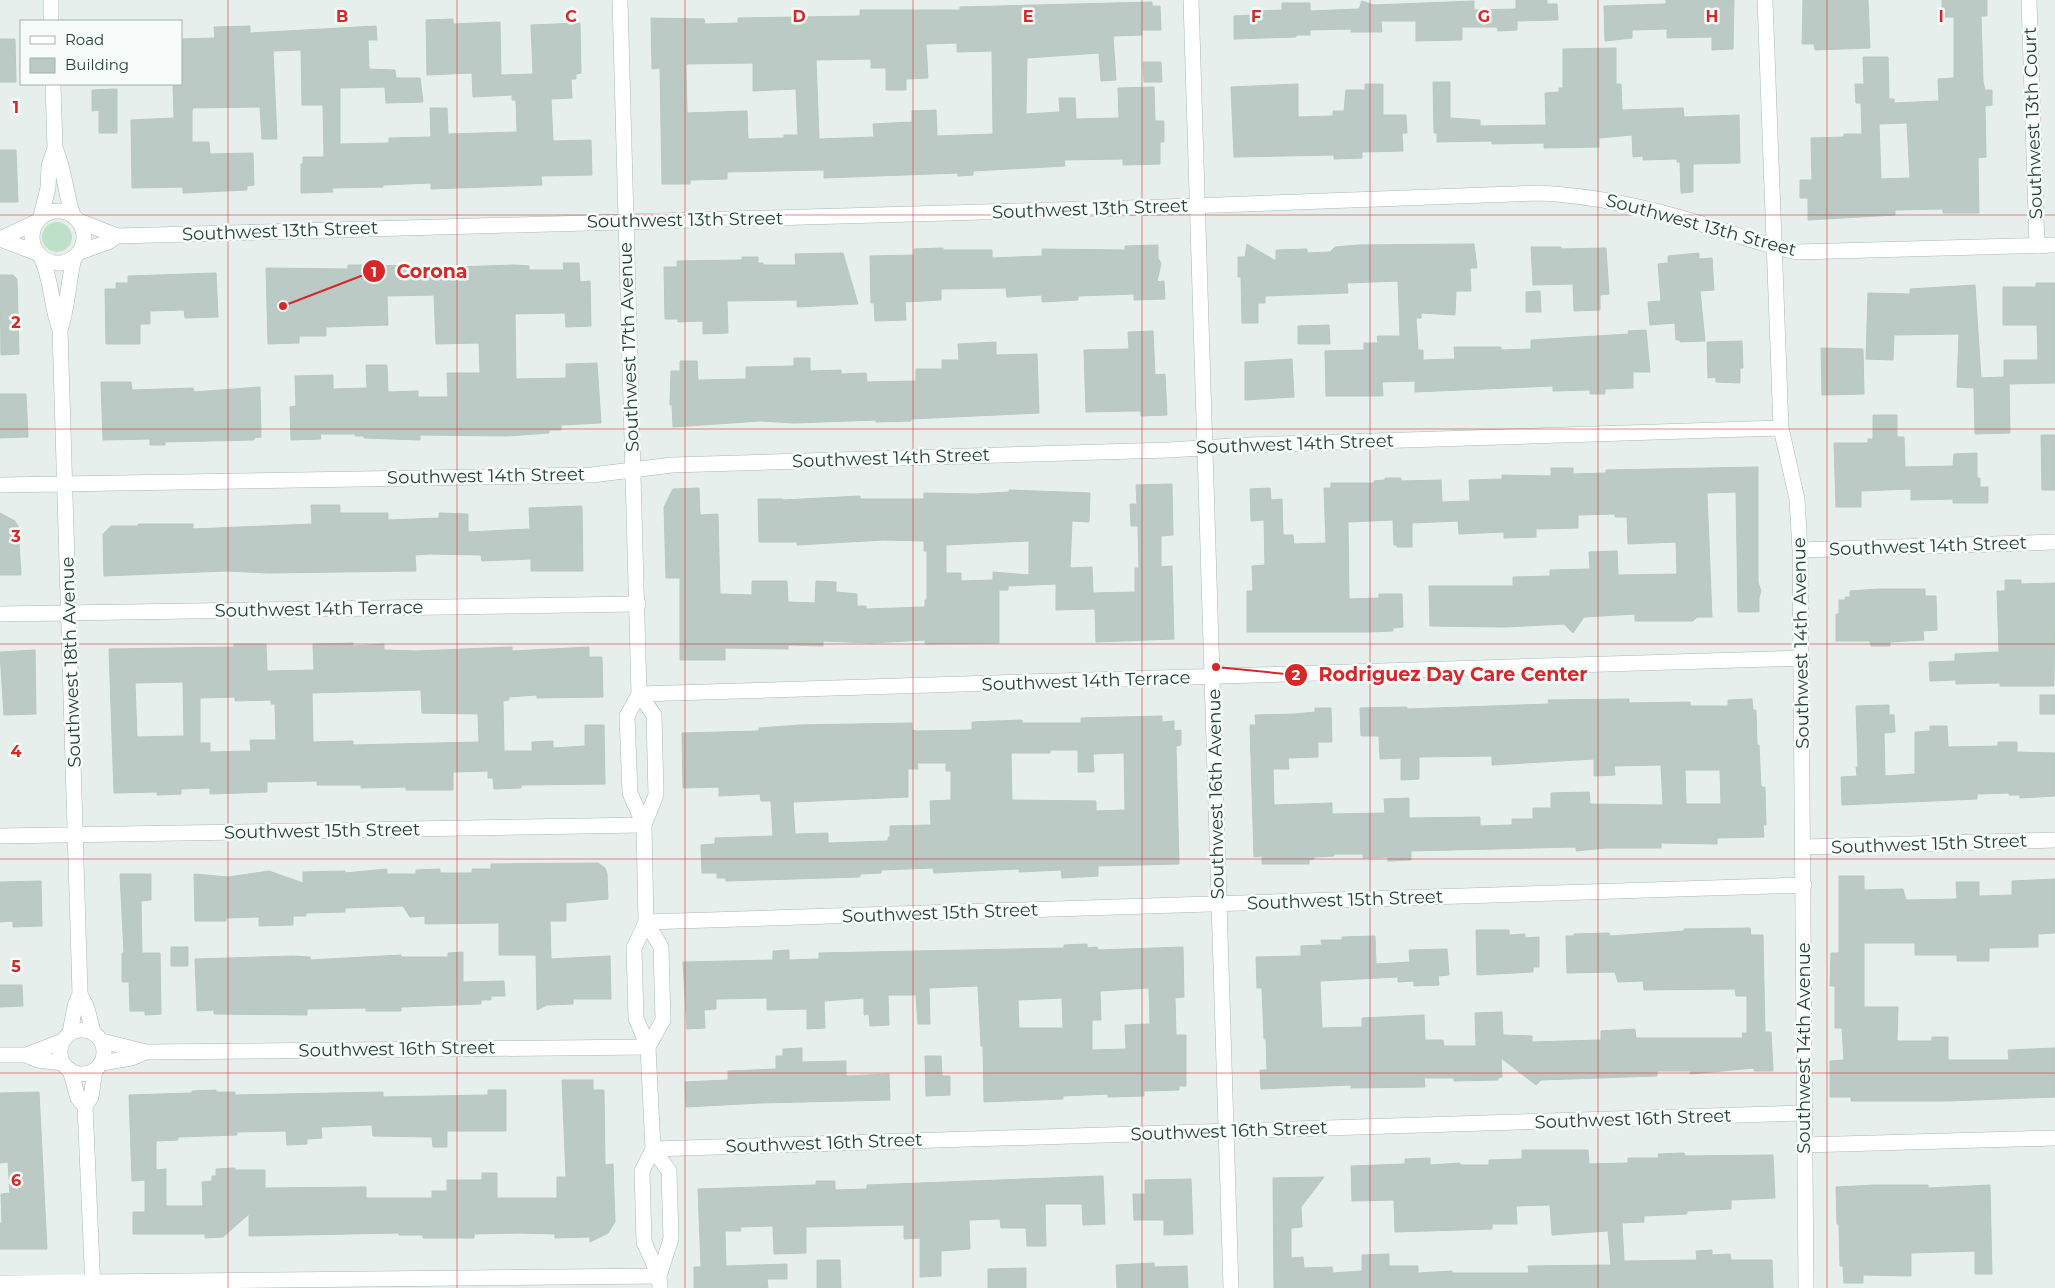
<svg xmlns="http://www.w3.org/2000/svg" width="2055" height="1288" font-family="Montserrat,sans-serif">
	<style>
		.green { fill: #bfe0c8 }
		.building { fill: #bbcac4; stroke: #b8c9c2; fill-rule: evenodd }
		.lines { fill: none; stroke-linecap: round; stroke-linejoin: round }
		.minor-casing { stroke: #a8b8b2; stroke-width: 16 }
		.tertiary-casing { stroke: #a8b8b2; stroke-width: 16 }
		.secondary-casing { stroke: #a4bbb3; stroke-width: 16 }
		.minor { stroke: #fff; stroke-width: 15 }
		.tertiary { stroke: #fff; stroke-width: 15 }
		.secondary { stroke: #fff; stroke-width: 15 }
		.grid { fill: none; stroke: #d62828; stroke-width: 1; stroke-opacity: 0.55 }
		.labels { text-anchor: middle; stroke-width: 5; stroke-linejoin: round; paint-order: stroke }
		.street-label { font-size: 18px; fill: #24423a; stroke: #f7fbf9 }
		.grid-label { font-size: 16px; text-anchor: middle; font-weight: bold; fill: #d62828; stroke: #f7fbf9; stroke-width: 5; stroke-linejoin: round; paint-order: stroke }
		.leader { fill: none; stroke: #d62828; stroke-width: 2 }
		.callout-dot { fill: #d62828; stroke: #f7fbf9; stroke-width: 2 }
		.mark-label { font-size: 15px; text-anchor: middle; font-weight: bold; fill: #fff }
		.callout-label { font-size: 19px; text-anchor: middle; font-weight: bold; fill: #d62828; stroke: #f7fbf9; stroke-width: 5; stroke-linejoin: round; paint-order: stroke }
	</style>
	<rect width="100%" height="100%" fill="#e6efeb"/>
	<path class="green" d="M42 237a15 15 0 1 1 30 0a15 15 0 1 1-30 0Z"/>
	<path class="building" d="M1516,0H1547V4H1557L1558,20L1517,21V30L1498,31L1497,27H1462V40L1416,41V21H1381L1382,32H1351V29L1310,30V35H1296V37L1234,39V16L1252,15L1256,11L1282,10V3H1310V11L1359,9L1362,1L1373,5L1474,1V10L1516,9Z
		M1666,0H1734L1733,49L1712,50V37L1667,38V29L1632,30V38L1605,41L1604,6L1666,4Z
		M1803,0H1868L1870,48L1815,50L1814,44H1802Z
		M1942,0H1987V16H1981L1983,81L1985,90H1992V105L1985,106L1986,157L1978,158L1979,213H1943V209L1895,210V215L1808,220V198H1800V180H1812L1811,138L1844,137V134H1862L1861,103H1856L1855,84H1864L1863,57H1888L1889,99H1894V103L1939,101L1938,79L1954,78V17H1942ZM1907,123L1910,178L1881,179L1879,124Z
		M1152,2V6H1160L1161,30H1142V35L1113,36L1116,80L1101,81L1099,53L1027,58L1026,114L1060,112L1059,98H1075L1076,119L1119,118L1118,88L1154,87L1155,121H1164V142H1160V164L1123,165V159L1064,160L1065,166L973,171V175L958,176V173L824,178V170L727,172V179L690,180V184H662L660,68L652,69L651,18L704,19L705,24L738,23V18L860,16V10H960V7ZM957,43V52L992,51L993,134L937,136L936,110L912,111V122L873,124L874,137L819,139L816,60L871,59V68H886V90H906V79L928,78L926,44ZM753,63V91L796,89L798,135H784V138L748,139L747,111L687,113L686,64Z
		M453,19V24L500,22L501,75L533,74L531,25L580,23L581,73L576,74V79H571L572,98L551,99L553,141L591,140L592,175L541,176L542,185L431,189V183L383,185V187L332,188L333,192L301,193V164H303V157H324L323,105H302L301,50L273,51L277,139H262L260,107L193,108L192,111V142H209L210,154L253,153L254,185L247,186V190L183,193V187L132,188L131,120L174,118L173,84H181V39L215,38L214,27L250,26V33L376,26L377,40H368L369,69L395,70L396,78H420L423,102L386,103L385,87L340,88V144L389,143V138L431,137L430,108H447L448,134L517,132L516,100H512V95L473,97L472,73L427,75L426,20Z
		M0,39H15L16,82H0Z
		M1616,48V84H1621L1622,110L1683,108L1684,117L1739,115L1740,163L1693,164V192L1681,193L1680,162H1677V159L1643,160V156L1633,157L1632,135L1599,138V147L1544,148V143L1492,144V141L1437,142V133H1434L1433,82H1450V118L1480,120V126L1546,125L1545,93L1559,92V88H1563V49Z
		M1143,62H1161L1162,82H1144Z
		M1298,84V117L1333,116V111H1344L1346,90H1365V84H1383V115H1406L1407,133H1402L1403,151L1362,152V158L1334,159V155L1234,157L1231,87Z
		M117,89V133H99V110L92,111V90Z
		M0,150H16L18,202H0Z
		M1247,244L1276,261V250L1307,249V253L1330,252L1335,247L1358,245L1474,244L1477,268H1470L1471,291H1456L1455,315L1421,313V318H1416L1418,350H1423V360L1455,359L1454,347H1501V350L1531,349V340L1629,334L1628,331L1646,330L1650,372H1633V388L1605,389V394H1590V390L1553,391V386L1415,392V381L1382,382L1383,396H1326L1325,351L1364,350V343H1378L1377,336H1400L1398,281L1347,283L1348,293L1265,296V303H1258V323H1242L1241,277H1238V257H1245Z
		M1158,245V258L1161,263L1157,282L1164,281L1165,299L1134,300V294L1078,296V300L1042,302V295L1007,297L1006,288L941,289V300L905,302L906,320L875,321L874,303H871L870,256L914,255V249L943,248V250H992V258L1042,256V249L1125,250V246Z
		M1531,247H1561V249L1606,248L1609,294L1600,295V310L1574,311L1573,284L1533,285Z
		M843,253L858,304L797,307V300L727,301L728,333L703,334V321L678,322V319H665L664,267H677V261L742,260V257H758V263H763V265H796L795,254Z
		M1699,253V259L1712,258L1714,290L1700,291L1705,341L1680,342V340H1676L1675,323L1650,325L1648,302L1661,301L1658,264L1668,263V256Z
		M563,263H579L580,282L590,281L591,326L566,327L565,313L515,314L516,379L566,378V364L597,363L601,423L561,425V430H549V433L507,436L420,435V440L364,438V436H355V434H320L321,439L291,440L290,407L296,406L295,376L333,375V389L367,388L366,365H387L388,392L418,391V397H448L447,373H480L479,343L436,344L434,295L387,296L388,325L326,327V336H299V343L268,344L266,268L348,269V265H364L456,267L514,265L529,266V270H564Z
		M216,273L218,317L185,318L184,310L150,311V324H140V344H106L105,289H116V283H128V276Z
		M0,275H13L17,279L19,354L1,355Z
		M2036,283H2055V383L2009,384L2010,433L1975,434L1974,388L1957,387L1959,334L1894,335L1893,360L1866,359L1868,293L1910,294V289L1975,285L1981,378L2004,377V360H2038L2037,325H2003V287H2036Z
		M1540,291L1541,312H1526V292Z
		M1329,325L1330,344H1298V326Z
		M1153,331L1155,375L1165,374L1167,415L1141,416V411H1131L1086,412L1084,350L1129,349L1128,332Z
		M1742,341L1743,368H1740V383L1716,382V377L1708,378L1707,342Z
		M996,342V355L1037,354L1039,413L911,419V421L876,422V420L794,423L760,421L673,427L672,405H670L671,371H680V361H697L698,380L746,379V367L794,366V358H810V371L841,370V374L866,373L867,382L916,381V369H942V360H959L958,344Z
		M1821,348L1863,349L1864,394L1822,395Z
		M1292,359L1294,397L1245,400V362Z
		M101,382H131L132,390L193,388L194,392L260,387L261,437L254,438V440L165,442V445H150V439L103,440Z
		M0,394H26L28,437L0,438Z
		M1873,415H1897V437H1904L1905,467L1953,466L1954,454L1977,453V478H1980V487H1988V503H1953V499L1911,500V489L1861,491V507H1836L1834,443H1868V439H1873Z
		M2041,435H2055V490H2042Z
		M1758,467V582L1761,591L1759,598V612H1738L1736,492L1707,493L1712,617H1697L1693,621H1635V614L1584,617L1573,633L1564,624L1505,627L1430,626L1429,586H1513V577L1550,576V570L1590,569L1589,552L1617,551L1618,575L1677,574L1676,542L1628,544L1627,517H1615V514L1578,515V528L1536,529V537L1504,538V532L1459,534L1458,521L1412,523V547H1397V545H1394L1393,520L1348,522L1349,599L1379,598V594H1402L1403,627L1393,628V631L1370,632H1247V591H1253L1252,566L1265,565L1264,520L1251,521L1250,489L1270,488L1271,500L1282,499L1283,535H1293L1294,544L1326,543L1324,488H1331V483H1374V481L1385,480V478H1401V481L1441,480L1442,502L1470,501L1469,480L1502,479V475L1551,476V468H1573V474L1606,473V470Z
		M1172,484L1173,535L1161,536V567L1172,566L1174,639L1096,642L1095,609L1056,610V584L1008,586V590H999V643L925,644V640L871,643L823,641V646L788,645V649L725,648V660H680V578H666L664,507L673,489L699,488L700,515L718,514L720,594L752,595V581H787L788,602L815,603L816,581L836,582V592L857,594V606H866V609L925,607V600H927V551H924V541L884,540L797,545V542H759L758,499H783V500L860,496V499H924V493L975,494L1009,492V490L1090,493L1089,522L1072,521L1070,568L1092,567L1093,593L1135,592V568H1139L1138,526H1131L1130,504H1137L1136,485ZM1029,541V575L993,572V580L961,581V573H946V545Z
		M311,505H340V513H388V520L439,518V513L468,514V532L530,529L529,508L582,506L583,571H531V559L482,561L481,555L430,554L415,555L416,571L268,573L226,571L104,576L103,534L111,526H138V524H193V529L312,524Z
		M0,513L15,521L18,526L21,575H0Z
		M2005,580H2021V584L2055,583L2054,686H2000V683L1956,684V680L1930,681L1929,662L1955,661V654L1999,652L1997,591H2005Z
		M1879,589H1925V596H1936L1937,630L1923,631L1924,640L1890,642V646H1871L1870,641H1836V614H1839V600H1845V597H1850V591Z
		M353,643V646L384,644V650L416,651L512,647V651L589,647V657H602L603,697L537,698V695L509,697V700L503,701L504,751H532V742L553,741V748L585,746V725H604L605,784L521,785V788L494,789L493,778H488V771L453,772V790H406V787L361,788V785H317V781L267,782V792L210,794V788L181,789V794L157,795V792L114,793L109,649L234,647V644H266L267,671L314,670L313,644ZM183,682L184,736L137,737L135,683ZM421,690L422,713L478,714L479,742L353,745V741L313,742L312,693ZM235,697V701L271,700V704H275L276,740H250L251,751L210,752V743H200V698Z
		M35,650L36,714L4,715L0,652Z
		M2040,695H2055V714H2040Z
		M1629,699V703L1690,702V706H1728V700L1752,699L1753,710H1756L1757,745H1759L1761,787H1765L1766,825H1763L1764,837L1717,838V844L1661,843V848H1606L1576,851V847L1411,851V860L1388,861V857L1363,858V854H1334V856L1314,857V859L1309,860V864H1262V856L1254,857L1250,725H1256L1255,715L1295,714L1315,712V708H1331L1332,742H1318V757L1288,758L1289,769H1273L1274,805L1332,803V814L1385,813L1384,799L1409,798V818L1480,817V826L1512,825V819H1533V808H1551V793L1589,792L1590,804L1663,805L1661,765L1614,766L1615,775L1594,776V759L1492,765V756L1419,757V779L1401,780V758L1380,759L1379,736H1361L1360,708L1407,707V709L1549,704L1548,700ZM1685,770H1720L1721,804H1686Z
		M1889,705V715H1894L1895,732L1884,733L1885,776L1915,774V732L1930,731V726H1947L1948,747L1998,746V742H2017V752L2055,753V796L2020,798V795H2009V793L1977,794V799L1842,805L1841,777L1857,776L1856,767H1858L1856,706Z
		M1162,716V722L1174,721V731L1181,730V745L1176,746L1179,864L1098,866V876L1062,878L1061,870L1019,872V869L934,873L933,868L881,870V873L860,874V877L726,881V878H717V873H702L701,845L715,844V838L773,836L771,801H761L760,794L719,796V787L683,788L682,733L759,731V728L800,725L912,723V730L917,731L972,730V722L1022,720V723H1081V718ZM1050,750H1078V772H1094L1093,754L1124,753L1125,810L1096,811V801L1012,800L1011,753H1050ZM917,763H946V771H951V800L930,801L931,825L890,826V837H888V841L828,843V833L795,834L793,802L908,797V769H918Z
		M598,863L605,868L607,874L608,899L566,903V921H550L551,959L610,956L611,999H573V1004L547,1005L537,1010L536,955H499V923L425,924V916L410,917L403,906L345,908V912L306,913V916H293V925L259,926V917L226,918V921H195L194,874L228,877L269,871L303,883V872L345,871V873L387,869V874H416V870L440,869V873H472V869H491V864Z
		M120,874H151V900L141,901L142,953H160L161,1014L145,1015V1011H130L129,982H122V953H124Z
		M1839,876H1864V890L1903,889L1906,900L1957,899L1956,882H1979V896L2012,895V881L2055,879V933L2038,934V947L1989,948V961H1957V955H1915V943H1864V1007H1898L1897,1041H1932V1037H1948V1060H2009L2008,1050L2055,1048V1097L1948,1101H1851V1097H1830V1061L1844,1060L1842,1028H1835V986H1830L1831,953H1839Z
		M41,881L42,926L13,927V921L0,922V882Z
		M1750,928L1751,935H1763L1765,1032H1771L1773,1071H1754V1068L1690,1074V1071H1657V1076L1541,1080L1536,1085L1501,1058L1502,1077L1498,1078V1080L1454,1081V1078H1424L1425,1087L1351,1088V1085L1261,1089L1260,1070H1267L1266,1039H1264L1262,988H1257L1256,957L1301,956V946L1322,945L1321,940H1342V937L1375,936L1376,964L1410,962L1409,950L1447,949L1449,975L1438,976L1439,985L1414,986V981L1398,982V977L1320,981L1322,1028L1362,1027V1018L1424,1015L1425,1040H1443L1444,1046H1476L1475,1013L1502,1012L1503,1035L1532,1036V1042L1601,1040V1031L1635,1029L1636,1038H1743L1742,1033H1747V996H1736L1735,989L1644,990L1643,981L1618,982L1615,972L1567,973L1566,936H1574V934L1609,933L1610,936L1684,931V929Z
		M1476,930H1509V935L1525,934V938L1539,937V967H1533V972L1477,975Z
		M1087,944V948L1097,947L1098,950L1183,947L1184,997L1175,998L1176,1035H1186V1086H1179V1090L1144,1091V1096L1108,1097V1094L1063,1096V1099L984,1102L983,1046H981L978,986L929,988L930,1024H918L916,995H888L889,1025L870,1026L869,1014L864,1015V998L824,1001L825,1028L807,1029V1009L767,1010V998L716,999V1009L704,1010L705,1028L687,1029L683,962L773,960V951L789,950V960L819,959V953L1064,948V945ZM1149,988L1150,1024L1125,1025L1126,1049L1092,1050V1020H1101L1100,991ZM1062,998L1063,1028H1019L1018,1000Z
		M171,947H188V966H171Z
		M463,952V982L504,981L505,996H491V1000H481V1004L401,1007V1011H366V1008L307,1009V1015L214,1014V1010L197,1011L195,959L293,956L310,957V960L401,955V957H448V953Z
		M0,985H22L23,1006L0,1007Z
		M802,1048V1062L846,1061V1076L889,1074L890,1100L761,1103L686,1107L685,1082L728,1080V1071L776,1069V1056H783V1049Z
		M925,1056H941L942,1076H950V1095L926,1096Z
		M562,1080H593V1090H604L605,1165L613,1164L615,1222L608,1233L590,1242V1237L555,1238V1234L520,1233L474,1234V1238H423V1235H399V1233L249,1236V1214L223,1237L205,1238V1234H133V1212H145V1180L132,1181L129,1095L192,1093V1091L216,1090V1092H235V1095L383,1092V1097L488,1095V1090H506V1131H447V1147H433L432,1137L373,1136L372,1125L321,1127L322,1138L307,1139V1144L287,1145L286,1131L237,1132V1135L178,1137V1140L156,1141V1170L166,1169V1206H203L202,1182L212,1181V1176H216V1169L235,1168V1170H265V1188L366,1187V1198H432V1191H447V1180H482V1173H497V1198H557V1177H566Z
		M39,1092L47,1249H0V1223H2L1,1194L10,1193L8,1162L0,1163V1093Z
		M1522,1150H1588L1589,1164L1628,1163V1158H1659L1658,1154L1684,1153L1685,1156L1773,1155L1775,1198L1731,1200V1209L1687,1211V1214L1644,1216V1222L1622,1223L1624,1261L1697,1260L1696,1251L1712,1250V1255L1730,1254L1731,1260H1772L1773,1288H1274L1273,1178L1324,1177L1301,1207L1302,1227L1291,1228V1258L1303,1257L1304,1268L1332,1267L1333,1273L1362,1271V1255L1389,1254V1266H1418V1273L1452,1271V1273H1529L1528,1266L1611,1265L1608,1231L1552,1235L1550,1205L1516,1206L1517,1224H1492V1229L1395,1232L1394,1200L1352,1201L1351,1166L1405,1164V1159L1430,1158V1165L1460,1163V1165H1489V1160L1522,1159Z
		M1103,1176L1105,1224L1083,1225L1082,1204H1045L1046,1246H1027L1026,1228H1001L1000,1219L969,1220L970,1249L941,1251V1276L920,1277V1238L904,1239V1225L806,1227V1253L774,1254L773,1226L740,1227L741,1231H725L726,1266L787,1264V1279H767L768,1288H694V1267H701L698,1189L816,1185V1181H835V1190L867,1189V1185Z
		M1191,1179L1193,1234L1164,1235V1220H1134L1133,1194H1145V1180Z
		M1874,1185H1928V1188L1990,1185L1992,1274H1975V1251L1911,1253V1276L1863,1275V1283H1844L1843,1266H1840L1839,1224H1837L1836,1187Z
		M817,1260H840L841,1288H817Z
		M1154,1263V1267L1187,1266L1188,1288H1117L1116,1265Z
		M1026,1268V1288H988V1269Z"/>
	<g class="lines">
		<defs>
			<path id="minor" d="M51,0V21
				M1191,0L1231,1288
				M1765,0L1781,428L1797,499L1800,550L1806,1288
				M2029,0L2037,246
				M55,148C65,170 65,193 73,215
				M32 237a26 26 0 1 1 52 0a26 26 0 1 1-52 0Z
				M41,216L48,188L49,166L55,148L53,84
				M79,221L117,236L1164,207L1540,193C1597,196 1651,208 1705,225C1736,234 1765,246 1797,252L2055,245
				M0,239L36,222
				M0,239L37,253
				M80,252L108,242L117,236
				M42,259C52,282 51,306 60,330L80,994L75,1006L70,1033
				M60,330C68,307 68,282 74,258
				M0,485L592,475L672,465L1169,450L1249,445L1781,428
				M1800,550L2055,542
				M0,614L638,604
				M639,694L1802,658
				M0,836L644,825
				M1804,847L2055,840
				M646,922L1804,885
				M80,994L87,1008L93,1032
				M70,1070L78,1098L85,1106L93,1288
				M85,1106L91,1097L95,1070
				M1804,1145L2055,1138
				M653,1149L1804,1113
				M0,1283L659,1276"/>
			<path id="tertiary" d="M60 1052a22 22 0 1 1 44 0a22 22 0 1 1-44 0Z
				M102,1041L146,1052
				M0,1055H26L38,1060L63,1063
				M26,1055L63,1041
				M102,1063L131,1058L146,1052L648,1047"/>
			<path id="secondary" d="M620,0L639,694L627,716L630,793L644,825L646,922L634,948L636,1018L648,1047L653,1149L642,1171L644,1242L659,1276L660,1288
				M639,694L654,715L656,795L644,825
				M646,922L661,947L663,1020L648,1047
				M653,1149L669,1171L671,1239L659,1276"/>
		</defs>
		<use href="#minor" class="minor-casing"/>
		<use href="#tertiary" class="tertiary-casing"/>
		<use href="#secondary" class="secondary-casing"/>
		<use href="#minor" class="minor"/>
		<use href="#tertiary" class="tertiary"/>
		<use href="#secondary" class="secondary"/>
	</g>
	<path class="grid" d="M228,0V1288M457,0V1288M685,0V1288M913,0V1288M1142,0V1288M1370,0V1288M1598,0V1288M1827,0V1288M0,215H2055M0,429H2055M0,644H2055M0,859H2055M0,1073H2055"/>
	<g class="labels">
		<g class="street-label">
			<text transform="translate(2033 123) rotate(-92)" y="6">Southwest 13th Court</text>
			<text transform="translate(1090 209) rotate(-2)" y="6">Southwest 13th Street</text>
			<text transform="translate(685 220) rotate(-1)" y="6">Southwest 13th Street</text>
			<text transform="translate(1701 225) rotate(15)" y="6">Southwest 13th Street</text>
			<text transform="translate(280 231) rotate(-2)" y="6">Southwest 13th Street</text>
			<text transform="translate(629 347) rotate(-92)" y="6">Southwest 17th Avenue</text>
			<text transform="translate(1295 444) rotate(-2)" y="6">Southwest 14th Street</text>
			<text transform="translate(891 458) rotate(-2)" y="6">Southwest 14th Street</text>
			<text transform="translate(486 476) rotate(-1)" y="6">Southwest 14th Street</text>
			<text transform="translate(1928 546) rotate(-2)" y="6">Southwest 14th Street</text>
			<text transform="translate(319 609) rotate(-1)" y="6">Southwest 14th Terrace</text>
			<text transform="translate(1801 643) rotate(-91)" y="6">Southwest 14th Avenue</text>
			<text transform="translate(71 662) rotate(-92)" y="6">Southwest 18th Avenue</text>
			<text transform="translate(1086 681) rotate(-2)" y="6">Southwest 14th Terrace</text>
			<text transform="translate(1216 794) rotate(-91)" y="6">Southwest 16th Avenue</text>
			<text transform="translate(322 831) rotate(-1)" y="6">Southwest 15th Street</text>
			<text transform="translate(1929 844) rotate(-2)" y="6">Southwest 15th Street</text>
			<text transform="translate(1345 900) rotate(-2)" y="6">Southwest 15th Street</text>
			<text transform="translate(940 913) rotate(-2)" y="6">Southwest 15th Street</text>
			<text transform="translate(1804 1048) rotate(-90)" y="6">Southwest 14th Avenue</text>
			<text transform="translate(397 1049) rotate(-1)" y="6">Southwest 16th Street</text>
			<text transform="translate(1633 1119) rotate(-2)" y="6">Southwest 16th Street</text>
			<text transform="translate(1229 1131) rotate(-2)" y="6">Southwest 16th Street</text>
			<text transform="translate(824 1143) rotate(-2)" y="6">Southwest 16th Street</text>
		</g>
	</g>
	<g class="grid-label">
		<text x="342" y="22">B</text>
		<text x="571" y="22">C</text>
		<text x="799" y="22">D</text>
		<text x="1028" y="22">E</text>
		<text x="1256" y="22">F</text>
		<text x="1484" y="22">G</text>
		<text x="1712" y="22">H</text>
		<text x="1941" y="22">I</text>
		<text x="16" y="113">1</text>
		<text x="16" y="328">2</text>
		<text x="16" y="542">3</text>
		<text x="16" y="757">4</text>
		<text x="16" y="972">5</text>
		<text x="16" y="1186">6</text>
	</g>
	<path class="leader" d="M283 306L374 271M1216 667L1296 675"/>
	<g class="callout-dot">
		<circle cx="283" cy="306" r="5"/>
		<circle cx="1216" cy="667" r="5"/>
		<circle cx="374" cy="271" r="12"/>
		<circle cx="1296" cy="675" r="12"/>
	</g>
	<g class="mark-label">
		<text x="374" y="277">1</text>
		<text x="1296" y="680">2</text>
	</g>
	<g class="callout-label">
		<text x="432" y="278">Corona</text>
		<text x="1453" y="681">Rodriguez Day Care Center</text>
	</g>
	<rect x="20" y="20" width="162" height="65" fill="#f7fbf9" stroke="#a3b1ad"/>
	<rect x="30" y="36" width="25" height="8" fill="#ffffff" stroke="#a3b1ad"/>
	<text x="65" y="45" font-size="15" fill="#24423a">Road</text>
	<rect x="30" y="58" width="25" height="15" fill="#bbcac4" stroke="#a3b1ad"/>
	<text x="65" y="70" font-size="15" fill="#24423a">Building</text>
</svg>
